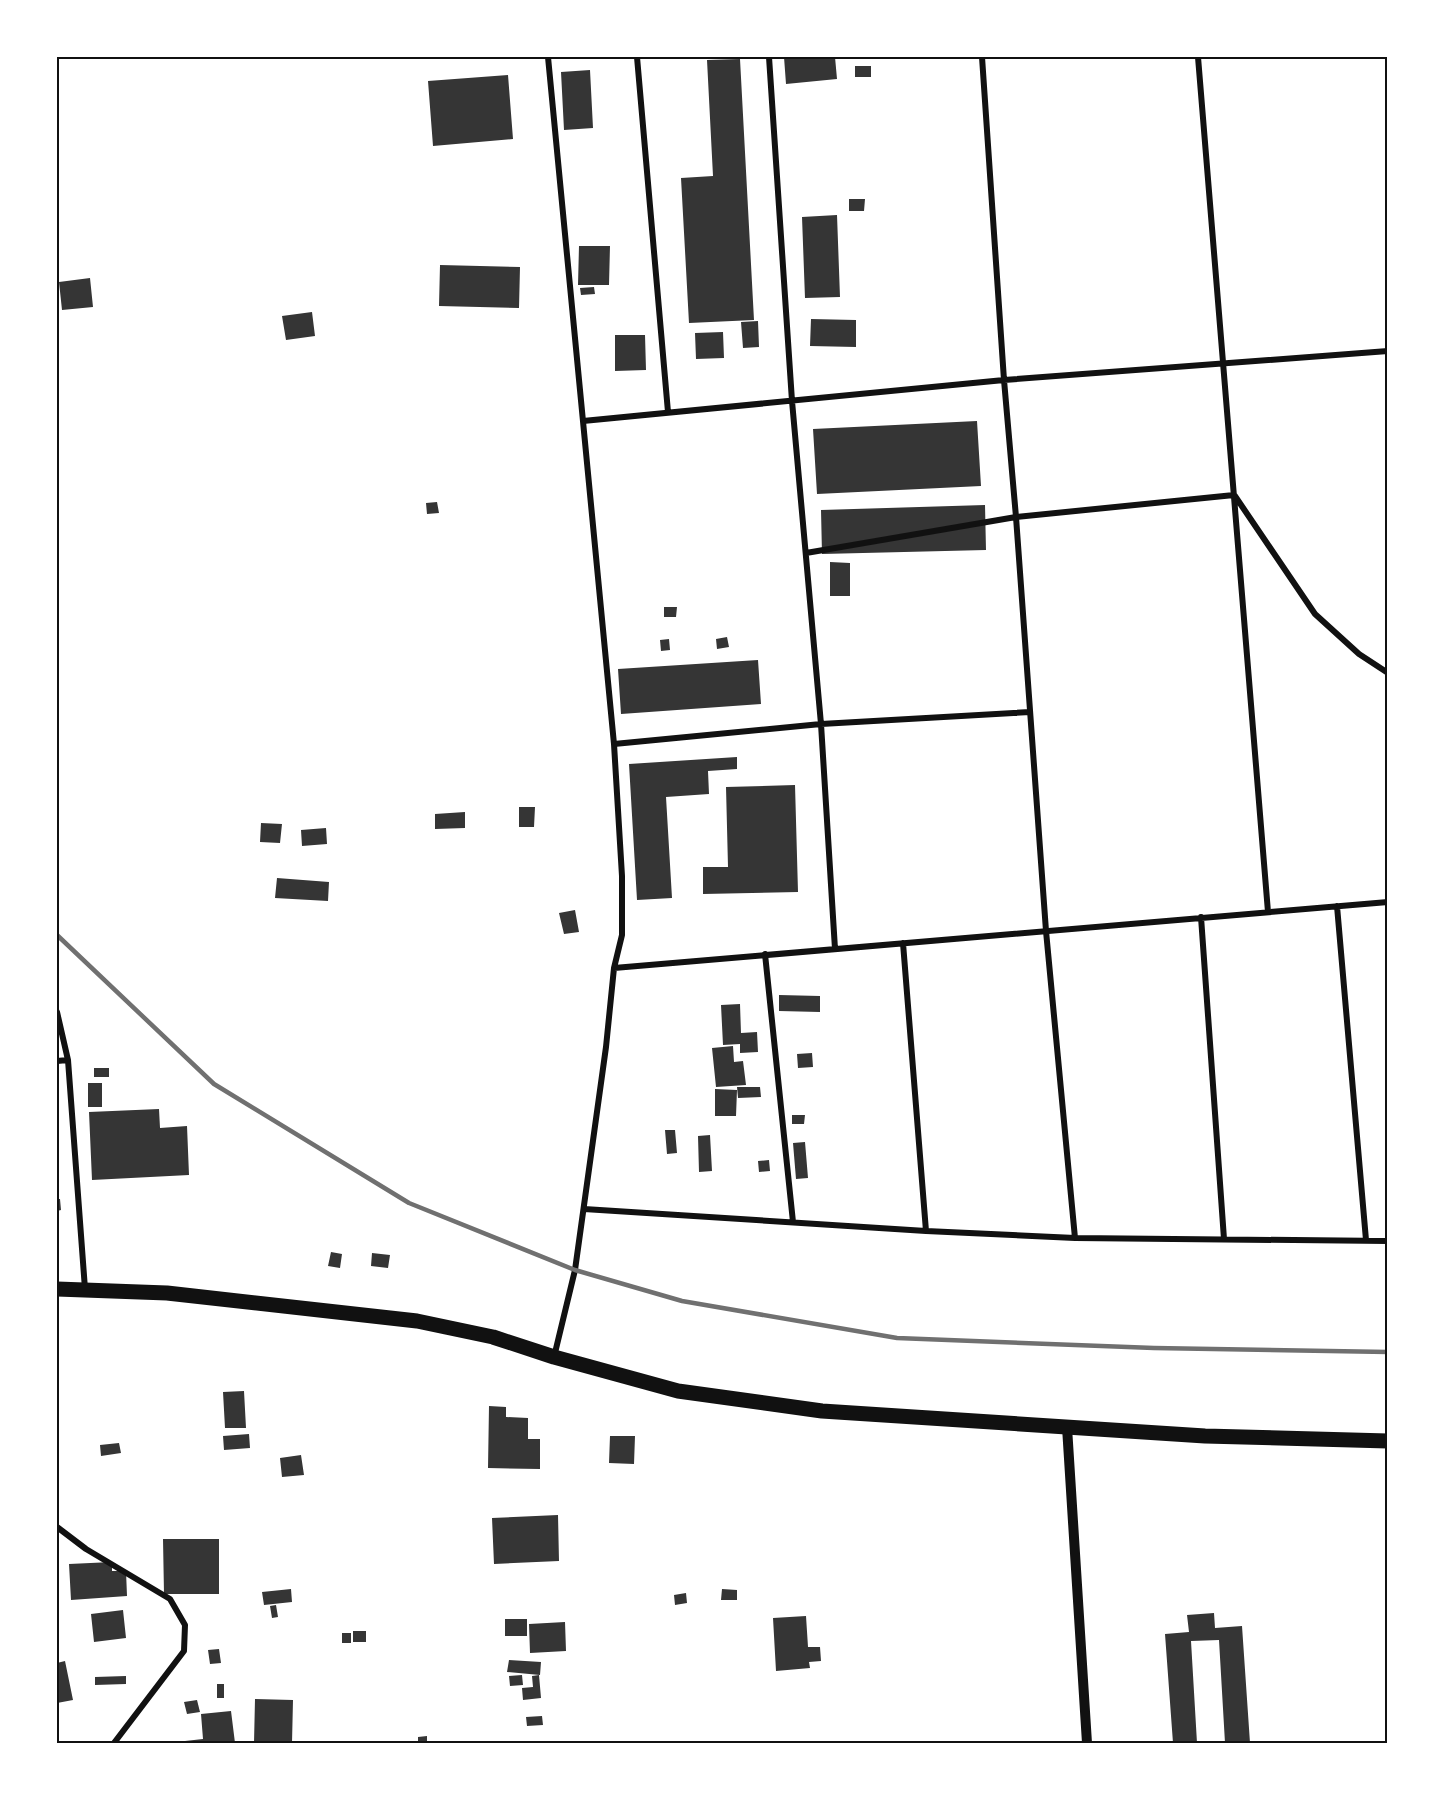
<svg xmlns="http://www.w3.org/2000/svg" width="1445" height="1800" font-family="Commissioner,sans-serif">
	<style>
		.building { fill: #353535 }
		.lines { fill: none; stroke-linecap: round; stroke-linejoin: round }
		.minor { stroke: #111; stroke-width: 6 }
		.tertiary { stroke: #111; stroke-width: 10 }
		.primary { stroke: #111; stroke-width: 15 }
		.rail { stroke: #707070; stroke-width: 4.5 }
		.neatline { fill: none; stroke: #111; stroke-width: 2 }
	</style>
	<rect width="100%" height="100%" fill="#fff"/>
	<path class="building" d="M784,57H835L837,79L786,84Z
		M740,59L754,320L689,323L681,178L713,176L707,60Z
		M855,66H871V77H855Z
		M590,70L593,128L564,130L561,72Z
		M508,75L513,139L433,146L428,81Z
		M849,199H865L864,211H849Z
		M837,215L840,297L805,298L802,217Z
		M579,246H610L609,285H578Z
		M440,265L520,267L519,308L439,306Z
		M90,278L93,307L62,310L59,282Z
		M594,287L595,294L581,295L580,288Z
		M312,312L315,336L286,340L282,316Z
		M811,319L856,320V347L810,346Z
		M758,321L759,347L743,348L741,322Z
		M723,332L724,358L696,359L695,333Z
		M615,335H645L646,370L615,371Z
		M977,421L981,486L817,494L813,429Z
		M437,502L439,513L427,514L426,503Z
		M985,505L986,550L822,554L821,510Z
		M830,562L850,563V596H830Z
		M664,607H677L676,617H664Z
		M727,637L729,647L717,649L716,639Z
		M669,639L670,650L661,651L660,640Z
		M758,660L761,704L621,714L618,669Z
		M737,757V769L708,771L709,794L666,797L672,898L637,900L629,764Z
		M795,785L798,892L703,894V867H728L726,787Z
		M519,807H535L534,827H519Z
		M465,812V828L435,829V814Z
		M261,823L282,824L280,843L260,842Z
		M326,828L327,844L302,846L301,830Z
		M277,878L329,882L328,901L275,898Z
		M575,910L579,932L564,934L559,913Z
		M779,995L820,996V1012L779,1011Z
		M740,1004L741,1033L757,1032L758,1052L740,1053V1044L723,1045L721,1005Z
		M733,1046L734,1062L743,1061L746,1085L716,1087L712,1048Z
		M812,1053L813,1067L798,1068L797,1054Z
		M94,1068H109V1077H94Z
		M88,1083H102V1107H88Z
		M737,1087H760L761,1097L738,1098Z
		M715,1089L737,1090L736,1116H715Z
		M159,1109L160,1128L187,1126L189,1175L92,1180L89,1112Z
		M792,1115H805L804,1124H792Z
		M665,1130H675L677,1153L667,1154Z
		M710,1135L712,1171L699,1172L698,1136Z
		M805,1142L808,1178L796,1179L793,1143Z
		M769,1160L770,1171L759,1172L758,1161Z
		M57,1199H60L61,1210L57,1211Z
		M331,1252L342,1254L340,1268L328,1266Z
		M372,1253L390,1255L388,1268L371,1266Z
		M244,1391L246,1428H225L223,1392Z
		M489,1406L506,1407V1417L528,1418V1439H540V1469L488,1468Z
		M249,1434L250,1448L224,1450L223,1436Z
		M610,1436H635L634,1464L609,1463Z
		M119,1443L121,1453L101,1456L100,1445Z
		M301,1455L304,1475L282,1477L280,1458Z
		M558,1515L559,1561L494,1564L492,1518Z
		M163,1539H219V1594H164Z
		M112,1562V1571H126L127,1596L71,1600L69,1564Z
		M291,1589L292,1602L264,1605L262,1592Z
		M722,1589L737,1590V1600H721Z
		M686,1593L687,1603L675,1605L674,1595Z
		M276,1605L278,1617L272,1618L270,1606Z
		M123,1610L126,1638L94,1642L91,1614Z
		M1214,1613L1215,1628L1242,1626L1250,1743H1225L1219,1640L1191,1641L1197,1743H1173L1165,1634L1189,1632L1187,1615Z
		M806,1616L808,1647H820L821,1661L809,1662L810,1668L776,1671L773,1618Z
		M505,1619H527V1636H505Z
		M565,1622L566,1651L530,1653L529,1624Z
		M353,1631H366V1642H353Z
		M342,1633H351V1643H342Z
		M219,1649L221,1663L210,1664L208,1650Z
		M509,1660L541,1662L540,1675L507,1672Z
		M65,1661L73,1700L57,1703V1663Z
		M522,1675L523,1685L510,1686L509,1676Z
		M539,1675L541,1698L523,1700L522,1688L533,1687L532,1676Z
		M126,1676V1684L95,1685V1677Z
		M217,1684H224V1698H217Z
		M255,1699L293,1700L292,1743H254Z
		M197,1700L200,1712L187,1714L184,1702Z
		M231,1711L235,1743H185V1741L203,1739L201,1714Z
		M542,1716L543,1725L527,1726L526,1717Z
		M427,1736V1743H418V1737Z"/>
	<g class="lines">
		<path class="minor" d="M548,57L614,744L622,876V935L614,968L606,1047L575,1270L554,1357
			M637,57L668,412
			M769,57L792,401L821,724L835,949
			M982,57L1004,380L1016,517L1046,931L1075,1238
			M1198,57L1268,912
			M583,421L1004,380L1388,351
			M1235,496L1315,614L1359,654L1388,673
			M806,553L1016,517L1234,495
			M614,744L821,724L1030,712
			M1337,906L1366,1240
			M1201,917L1224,1239
			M903,943L926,1231
			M765,954L793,1222
			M614,968L1388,902
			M57,1012L68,1060L85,1289
			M57,1061L68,1060
			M584,1209L926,1231L1075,1238L1388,1241
			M57,1527L86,1549L170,1599L185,1625L184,1651L114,1743"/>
		<path class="tertiary" d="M1067,1427L1087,1743"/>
		<path class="primary" d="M57,1289L167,1293L417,1321L493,1337L554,1357L678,1391L822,1411L1205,1436L1388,1441"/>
		<path class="rail" d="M57,935L214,1084L409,1203L575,1270L682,1301L897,1338L1154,1348L1388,1352"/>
	</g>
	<rect width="1445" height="1800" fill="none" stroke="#ffffff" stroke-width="117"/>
	<rect x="58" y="58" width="1328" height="1684" class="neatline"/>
</svg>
